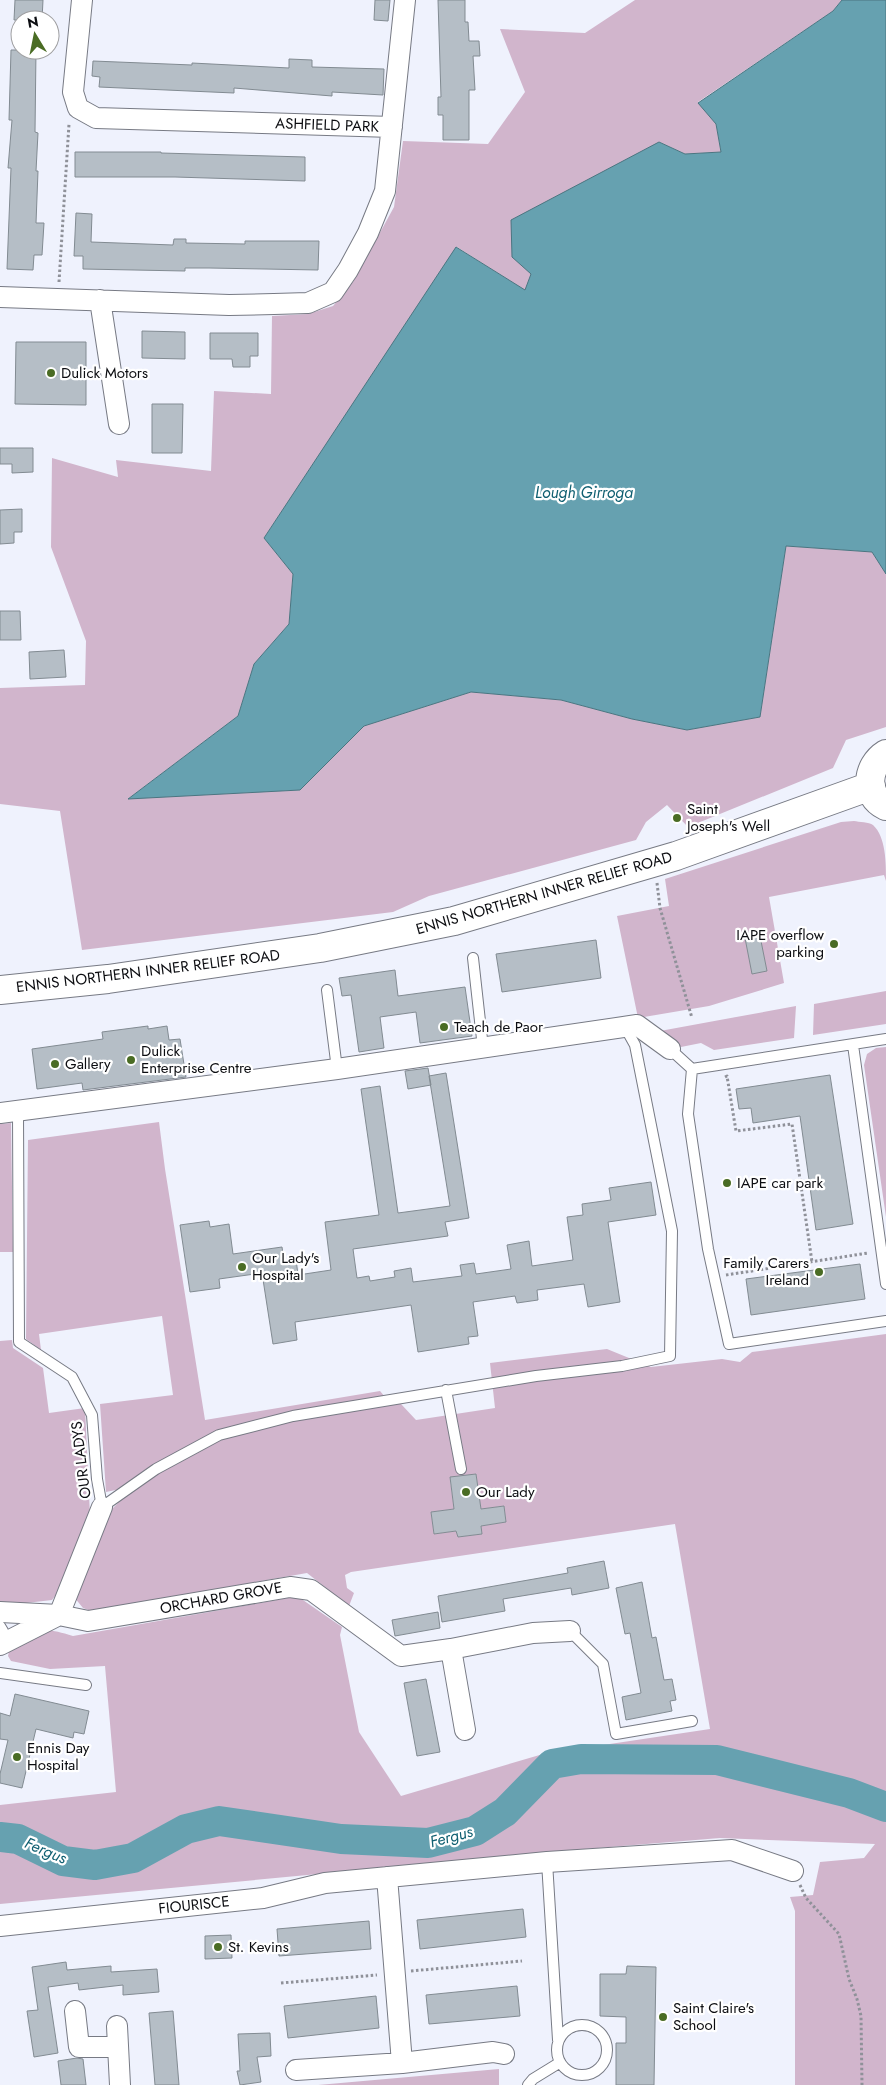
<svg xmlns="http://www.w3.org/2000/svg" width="886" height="2085" font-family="Jost,sans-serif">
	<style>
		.green { fill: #d1b5cc; fill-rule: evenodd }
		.water { fill: #66a1b0; stroke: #4b7580 }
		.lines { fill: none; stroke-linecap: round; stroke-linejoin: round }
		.river { stroke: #66a1b0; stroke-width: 30 }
		.building { fill: #b5bec6; stroke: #828b92 }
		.lane-casing { stroke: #777a84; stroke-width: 12 }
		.street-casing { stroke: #777a84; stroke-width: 22 }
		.secondary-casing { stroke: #777a84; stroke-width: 30 }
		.path { stroke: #8f9199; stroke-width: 3; stroke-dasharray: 2.5 2.5; stroke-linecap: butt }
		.lane { stroke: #fff; stroke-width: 10 }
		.street { stroke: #fff; stroke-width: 20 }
		.secondary { stroke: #fff; stroke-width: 28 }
		.poi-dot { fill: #4a6c24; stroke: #fff; stroke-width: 2 }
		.labels { text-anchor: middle; stroke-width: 4.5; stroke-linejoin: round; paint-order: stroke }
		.street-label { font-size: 15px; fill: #0c0d11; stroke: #fff }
		.poi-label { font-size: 15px; fill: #0c0d11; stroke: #fff; text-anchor: start }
		.water-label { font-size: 16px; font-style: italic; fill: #0f5f71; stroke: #fff }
	</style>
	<rect width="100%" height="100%" fill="#eff2fd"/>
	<path class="green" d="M635,0H842L833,11L698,102L716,124L721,152L685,154L659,142L531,274L525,291L457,247L264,538L293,574L289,624L254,664L238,716L129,798L300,790L364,726L471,692L561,700L632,719L687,730L760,717L786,546L872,552L886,574V727L846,740L833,768L688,827L667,805L646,822L636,840L429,896L393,912L82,950L60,811L0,804V688L85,685L86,641L51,547L52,458L118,477L116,460L211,471L214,391L271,394L272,316L308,314L333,306L353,282L394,207L403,141L488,144L525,92L500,29L585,33Z
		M854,821C859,822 869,822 873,825C886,837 886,863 886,881L884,875L769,897L784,983L709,1006L638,1018L617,916L669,906L665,879L841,822Z
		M886,991V1024L813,1035L814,1004Z
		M796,1006L794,1038L714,1050L701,1043L681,1047L660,1031Z
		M886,1047V1217L864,1065L867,1054L876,1048Z
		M159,1122L165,1169L205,1420L380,1391L391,1404H401L416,1420L495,1408L490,1363L607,1349L651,1367L722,1359L740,1362L752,1352L886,1334V2085H795V1911L790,1897L813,1895L820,1862L864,1858L875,1844L720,1838L585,1849L0,1904V1805L116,1792L105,1666L50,1669L11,1661L8,1656L10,1647C39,1631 39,1625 73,1636L288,1598H300L342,1627L340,1635L359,1732L401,1796L543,1754L710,1729L675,1524L351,1572L345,1575L347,1588L354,1593L349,1606L307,1573L91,1611L83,1608L74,1597L108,1513L135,1486L106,1492L100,1404L173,1395L162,1316L39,1334L41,1350L26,1339L28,1140ZM476,1474L481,1509L504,1506L506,1522L481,1526L482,1534L458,1537L456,1531L434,1534L431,1512L454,1509L450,1479Z
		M11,1123L13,1252H0V1124Z
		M12,1340L13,1348L43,1368L49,1413L85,1408L90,1516L66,1582L52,1600L0,1606V1341Z
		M499,2069V2085H318Z"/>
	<path class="water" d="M842,0H886V574L872,552L786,546L760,717L687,730L632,719L561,700L471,692L364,726L300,790L128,799L238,716L254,664L289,624L293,574L264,538L456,247L525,290L531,274L512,257L511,220L659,142L685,154L721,152L716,124L698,103L833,11Z"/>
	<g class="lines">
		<path class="river" d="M0,1837L18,1839L63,1861L95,1865L133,1858L186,1829L219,1821L341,1839L428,1843L475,1831L505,1812L552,1764L581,1759L717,1760L849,1793L886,1807"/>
	</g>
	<path class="building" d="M15,0H43L42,20H14Z
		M375,0H390L388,21L374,20Z
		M438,0H465V22H468L469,41H479L480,56H473L475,90H469V140H443V115H438V97H441Z
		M11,50H36L35,132L38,133L36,171H38L36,223H44L42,255H34L33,270L7,269L11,168H8L12,120H9Z
		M289,59L312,60V67L384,69L383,95L332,92V96L234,88V93L99,87L100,77L92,76L93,61L192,65V63L289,68Z
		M75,152H161V153L305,157V181L175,177H75Z
		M76,213L92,214L91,242L173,245L174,239H186V243L245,244V241H319L318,270L209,268H185V271L83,269V256H74Z
		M142,331L185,332V359L142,358Z
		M210,333H258V356H250V367H233L232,359H210Z
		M16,342H86V405L15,404Z
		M152,404H183L182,453H152Z
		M0,448H33V472L12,473V464H0Z
		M22,509V532H14V543L0,544V510Z
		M0,611H20L21,640H0Z
		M64,650L66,677L30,679L29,652Z
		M759,931L767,971L752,974L744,933Z
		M596,940L601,978L502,992L496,954Z
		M395,970L398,996L465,987L472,1036L420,1043L416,1012L380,1017L384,1048L359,1052L351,995L342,996L339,978Z
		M148,1026V1029L167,1026L169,1040L180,1039L186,1077L83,1090L82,1083L37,1089L32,1049L103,1039L102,1032Z
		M428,1068L431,1085L408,1089L405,1071Z
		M446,1073L469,1218L445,1222L448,1236L353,1249L357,1278L369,1276L370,1281L395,1277L394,1271L411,1268L413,1282L462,1276L460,1265L474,1263L476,1274L511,1269L507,1245L529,1241L532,1266L573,1260L567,1217L583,1215L582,1204L611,1200L609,1188L651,1182L656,1215L608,1222L620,1302L588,1307L584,1284L537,1290L538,1300L517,1303L515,1296L473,1302L478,1336L468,1337L469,1344L418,1352L411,1305L295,1322L297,1340L273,1344L262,1273L219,1279L220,1288L190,1292L180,1225L209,1221L210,1227L229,1224L233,1254L282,1247L284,1261L296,1259L298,1275L331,1270L325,1222L379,1215L361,1089L380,1086L398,1213L450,1206L429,1076Z
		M830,1075L853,1224L816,1230L800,1116L753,1123L751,1108L739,1109L736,1089Z
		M860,1264L865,1299L751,1315L746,1279Z
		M476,1474L481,1509L504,1506L506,1522L481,1526L482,1534L458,1537L456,1531L434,1534L431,1512L454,1509L450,1477Z
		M604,1561L609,1588L572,1595L571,1588L503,1599L505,1611L442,1622L438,1596L568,1573L567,1568Z
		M642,1582L652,1638L656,1637L664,1680L672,1679L676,1700L670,1701L672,1711L626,1720L622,1697L641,1693L630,1633L625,1634L616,1588Z
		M438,1612L440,1628L395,1636L392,1620Z
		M426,1679L440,1752L417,1756L404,1683Z
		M15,1694L89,1711L84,1734L74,1732L73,1738L36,1729L22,1788L0,1783V1774L8,1740L0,1739V1713L10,1716Z
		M523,1909L526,1937L420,1949L417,1920Z
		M369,1921L371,1949L279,1956L277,1929Z
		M231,1935L232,1958L205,1959V1936Z
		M66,1962L67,1970L111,1966V1972L157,1969L159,1992L123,1995V1985L79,1990L78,1983L48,1987L58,2053L34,2057L27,2011L38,2010L32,1967Z
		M627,1966L656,1967L654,2085H616V2043H626V2017L600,2016V1974H626Z
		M517,1986L520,2016L429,2024L426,1995Z
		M376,1996L379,2028L288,2038L284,2006Z
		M173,2011L179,2085H155L149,2013Z
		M270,2033L271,2056L257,2057L261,2082L240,2085L237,2071H240L238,2034Z
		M77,2058L83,2059L86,2085H61L58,2061Z"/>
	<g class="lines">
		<defs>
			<path id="lane" d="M473,958L483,1048
				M327,990L337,1069
				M853,1045L886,1284
				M670,1049L692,1069
				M692,1069L688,1114L708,1249L729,1344L886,1321
				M692,1069L886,1039
				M18,1112L19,1342L72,1377L92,1415L97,1479L102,1507L156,1469L219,1435L293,1416L536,1376L622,1366L670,1356L672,1231L635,1045L625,1027
				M446,1390L461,1469
				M0,1626L3,1631L0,1636
				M570,1631L603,1664L616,1734L692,1721
				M0,1673L86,1685
				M547,1862L558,2040
				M557 2050a25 25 0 1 1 50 0a25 25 0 1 1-50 0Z
				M528,2085L533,2079L559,2063"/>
			<path id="street" d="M82,0L73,92L78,108L96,118L392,127
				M0,297L229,305L274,304L308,303L333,292L348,270L368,233L385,191L405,0
				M100,300L119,424
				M0,1113L337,1069L637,1025L670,1049
				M0,1612L59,1615L88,1621L290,1587L311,1590L401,1656L451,1649L465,1730
				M59,1615L102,1507
				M0,1645L59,1615
				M451,1649L533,1633L570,1631
				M387,1877L402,2063
				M0,1926L263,1898L325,1883L547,1862L732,1850L793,1871
				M75,2011L79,2047H118
				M117,2026L120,2085
				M296,2070L402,2063L493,2052L504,2054"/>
			<path id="secondary" d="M886,754C867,766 863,795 886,806
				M0,990L108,979L320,948L454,921L676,856L871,786"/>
		</defs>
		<use href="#lane" class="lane-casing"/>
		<use href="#street" class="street-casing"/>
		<use href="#secondary" class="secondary-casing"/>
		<path class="path" d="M59,282L69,124
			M657,883L660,908L692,1018
			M725,1077L727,1076L736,1131L792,1124L812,1262
			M726,1275L868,1253
			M800,1885L806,1898L839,1934L849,1979L857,1999L861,2016L862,2085
			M411,1971L522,1961
			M281,1983L377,1975"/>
		<use href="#lane" class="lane"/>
		<use href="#street" class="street"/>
		<use href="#secondary" class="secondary"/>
	</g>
	<g class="poi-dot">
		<circle cx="51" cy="373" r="5"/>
		<circle cx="677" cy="818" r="5"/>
		<circle cx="834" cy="944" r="5"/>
		<circle cx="444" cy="1027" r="5"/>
		<circle cx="131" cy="1060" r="5"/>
		<circle cx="55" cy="1064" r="5"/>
		<circle cx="727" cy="1183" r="5"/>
		<circle cx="242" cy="1267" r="5"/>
		<circle cx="819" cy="1272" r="5"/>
		<circle cx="466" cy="1492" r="5"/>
		<circle cx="17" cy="1757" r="5"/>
		<circle cx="218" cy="1947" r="5"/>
		<circle cx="663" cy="2017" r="5"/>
	</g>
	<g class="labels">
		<g class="street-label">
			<text transform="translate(327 125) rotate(2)" y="5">ASHFIELD PARK</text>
			<text transform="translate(544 893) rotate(-16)" y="5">ENNIS NORTHERN INNER RELIEF ROAD</text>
			<text transform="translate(148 971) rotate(-7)" y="5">ENNIS NORTHERN INNER RELIEF ROAD</text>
			<text transform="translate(81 1460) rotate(-97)" y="5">OUR LADYS</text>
			<text transform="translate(221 1598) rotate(-10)" y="5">ORCHARD GROVE</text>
			<text transform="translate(194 1905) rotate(-6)" y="5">FIOURISCE</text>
		</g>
		<g class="poi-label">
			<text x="61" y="378">Dulick Motors</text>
			<text x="687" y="814">Saint<tspan x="687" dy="17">Joseph's Well</tspan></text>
			<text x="824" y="940" text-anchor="end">IAPE overflow<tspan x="824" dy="17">parking</tspan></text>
			<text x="454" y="1032">Teach de Paor</text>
			<text x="141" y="1056">Dulick<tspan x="141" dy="17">Enterprise Centre</tspan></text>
			<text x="65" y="1069">Gallery</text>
			<text x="737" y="1188">IAPE car park</text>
			<text x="252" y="1263">Our Lady's<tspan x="252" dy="17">Hospital</tspan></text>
			<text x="809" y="1268" text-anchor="end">Family Carers<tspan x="809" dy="17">Ireland</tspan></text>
			<text x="476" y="1497">Our Lady</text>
			<text x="27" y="1753">Ennis Day<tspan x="27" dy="17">Hospital</tspan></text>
			<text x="228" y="1952">St. Kevins</text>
			<text x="673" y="2013">Saint Claire's<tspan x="673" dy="17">School</tspan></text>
		</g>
		<g class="water-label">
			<text x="584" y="498">Lough Girroga</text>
			<text transform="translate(451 1836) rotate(-15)" y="6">Fergus</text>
			<text transform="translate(46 1850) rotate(23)" y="6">Fergus</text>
		</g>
	</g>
	<g transform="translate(35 35) rotate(350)"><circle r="24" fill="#ffffff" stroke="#9e9ea0"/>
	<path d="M0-4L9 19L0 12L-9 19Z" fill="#4a6c24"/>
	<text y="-8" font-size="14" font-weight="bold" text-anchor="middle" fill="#0c0d11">N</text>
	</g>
</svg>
